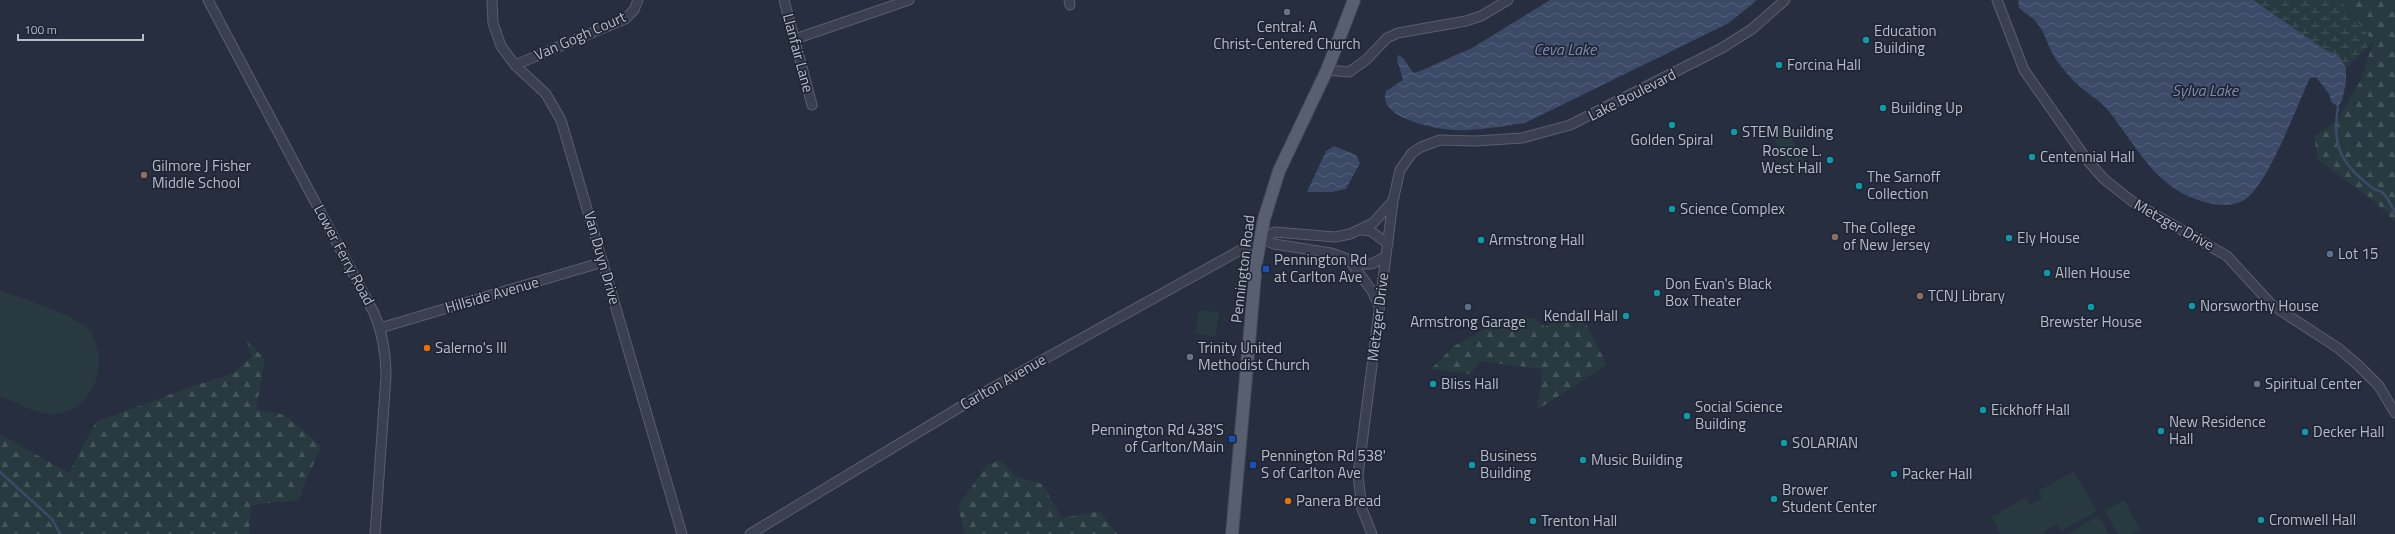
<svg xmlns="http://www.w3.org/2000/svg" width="2395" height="534" font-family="'Titillium Web',sans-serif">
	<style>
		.forest { fill: url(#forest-firs) }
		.wetland { fill: url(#wetland-marsh) }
		.green { fill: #283a40 }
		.water { fill: url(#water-waves) }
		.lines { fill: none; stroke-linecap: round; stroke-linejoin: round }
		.stream { stroke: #3c4a67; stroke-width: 2.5 }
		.minor-casing { stroke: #585e6c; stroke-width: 11 }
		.major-casing { stroke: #444958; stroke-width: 14 }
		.minor { stroke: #3a404f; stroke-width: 9 }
		.major { stroke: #585f6f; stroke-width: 12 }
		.worship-dot { fill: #6b7280; stroke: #1f2534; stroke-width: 1.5 }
		.culture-dot { fill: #0f9aa8; stroke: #1f2534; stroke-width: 1.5 }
		.education-dot { fill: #8d6e63; stroke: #1f2534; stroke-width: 1.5 }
		.service-dot { fill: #5c6f8a; stroke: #1f2534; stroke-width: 1.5 }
		.transit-dot { fill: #1a4fb4; stroke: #1f2534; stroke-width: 1.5 }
		.food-dot { fill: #e8710a; stroke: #1f2534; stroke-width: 1.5 }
		.labels { text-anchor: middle; stroke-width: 3.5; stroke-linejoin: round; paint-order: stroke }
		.poi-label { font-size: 15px; fill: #b7bcc9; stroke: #1f2534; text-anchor: start }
		.street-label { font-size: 15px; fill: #b7bcc9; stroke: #1f2534 }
		.water-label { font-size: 16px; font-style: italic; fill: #7f8eb0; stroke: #1f2534 }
	</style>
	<defs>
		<pattern id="forest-firs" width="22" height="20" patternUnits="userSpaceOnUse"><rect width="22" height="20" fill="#283a40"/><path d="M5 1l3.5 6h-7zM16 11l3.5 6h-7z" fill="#45555a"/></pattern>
		<pattern id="wetland-marsh" width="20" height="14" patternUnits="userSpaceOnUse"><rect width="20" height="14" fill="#283a40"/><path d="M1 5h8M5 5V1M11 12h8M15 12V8" fill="none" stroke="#45555a"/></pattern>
		<pattern id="water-waves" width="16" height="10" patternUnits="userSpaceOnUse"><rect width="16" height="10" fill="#3c4a67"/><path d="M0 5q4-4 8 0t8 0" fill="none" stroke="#56627b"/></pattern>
	</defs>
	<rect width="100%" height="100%" fill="#262e3f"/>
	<path class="forest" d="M2341,0H2395V222L2374,201L2318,160L2314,136L2337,121L2361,80L2373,42Z
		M1578,309L1607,365L1537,410L1543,369L1479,361L1471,374L1431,369L1454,346L1506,317L1534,318L1545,327Z
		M246,338L265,360L256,409L285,415L321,446L298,500L251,505L249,534H0V434L69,473L96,422L193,386L234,373L252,356Z
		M1001,460L1015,476L1042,484L1062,518L1100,511L1117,534H965L958,506L987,465Z"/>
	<path class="wetland" d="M2253,0H2341L2373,42L2346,68L2339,56L2324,49Z"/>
	<path class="green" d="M1785,126L1808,169L1796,177L1770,133Z
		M0,290C22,299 74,314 89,330C93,333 95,341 97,346C105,377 87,413 52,414C34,414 15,402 0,396Z
		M1198,310L1219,312L1216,336L1196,334Z
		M2074,471L2097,511L2061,531L2057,524L2044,531L2046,534H2001L1991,517L2025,498L2030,505L2042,498L2038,491Z
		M2124,500L2140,529L2131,534H2118L2105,511Z
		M2099,516L2109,534H2067Z"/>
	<path class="water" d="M1550,0H1757L1729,23L1525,123C1502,126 1478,131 1455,130C1436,129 1376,118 1386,91L1403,80L1397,59L1398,55C1406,57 1408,68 1414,73L1420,71L1472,48Z
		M2018,0H2253L2324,49L2339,56L2346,68V82L2342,101L2338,106L2332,103L2329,94L2316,77L2310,78C2297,105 2268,186 2244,200C2234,206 2220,206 2209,203C2155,191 2139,148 2107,109C2099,99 2086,93 2077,84C2069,76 2060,66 2054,56C2048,47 2046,35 2039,26C2034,17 2026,15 2019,8Z
		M1334,146L1356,155L1360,163L1346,189L1332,192H1307L1326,151Z"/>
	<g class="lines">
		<path class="stream" d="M2338,106C2332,144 2339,162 2370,186C2373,190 2380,190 2383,193C2388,198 2391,206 2395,212
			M0,472L52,519L60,534"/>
		<defs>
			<path id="minor" d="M208,0L374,313C383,334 386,353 386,376L375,534
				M492,0L493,23L501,46L515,65L546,94L561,120L682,534
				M784,0L812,105
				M1069,0L1070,5
				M1997,0L2024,70L2087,160L2104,179L2133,202L2227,256L2272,305L2338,348L2358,365L2379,386L2395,413
				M795,39L909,0
				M515,65L625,19L634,10L638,0
				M1327,70L1349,72L1366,60L1387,38L1398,33L1466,21L1481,16L1508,0
				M1361,230L1371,231L1388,244
				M1261,239L1274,244L1331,253L1362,264H1372L1386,256
				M1350,261L1372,291L1379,306
				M380,328L603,262
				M750,534L985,392L1246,247L1275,232L1335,237L1350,234L1373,223L1393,201
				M1372,534L1362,509L1358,475L1393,201L1400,170L1412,153L1421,147L1440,140L1475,141L1522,138L1570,125L1722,48L1752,29L1785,0"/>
			<path id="major" d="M1232,534L1256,264L1264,219L1279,171L1327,70L1354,0"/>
		</defs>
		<use href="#minor" class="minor-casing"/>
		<use href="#major" class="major-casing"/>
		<use href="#minor" class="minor"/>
		<use href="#major" class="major"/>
	</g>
	<g class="worship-dot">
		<circle cx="1287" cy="12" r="4"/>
		<circle cx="1190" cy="357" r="4"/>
		<circle cx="2257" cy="384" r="4"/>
	</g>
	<g class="culture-dot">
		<circle cx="1866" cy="40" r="4"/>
		<circle cx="1779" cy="65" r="4"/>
		<circle cx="1883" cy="108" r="4"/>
		<circle cx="1672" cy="125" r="4"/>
		<circle cx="1734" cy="132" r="4"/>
		<circle cx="2032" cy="157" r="4"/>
		<circle cx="1830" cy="160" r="4"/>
		<circle cx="1859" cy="186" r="4"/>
		<circle cx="1672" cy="209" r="4"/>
		<circle cx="2009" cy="238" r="4"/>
		<circle cx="1481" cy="240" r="4"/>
		<circle cx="2047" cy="273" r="4"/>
		<circle cx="1657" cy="293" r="4"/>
		<circle cx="2192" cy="306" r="4"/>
		<circle cx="2091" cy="307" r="4"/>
		<circle cx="1626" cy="316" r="4"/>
		<circle cx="1433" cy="384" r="4"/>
		<circle cx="1983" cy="410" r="4"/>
		<circle cx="1687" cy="416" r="4"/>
		<circle cx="2161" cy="431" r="4"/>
		<circle cx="2305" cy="432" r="4"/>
		<circle cx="1784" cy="443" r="4"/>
		<circle cx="1583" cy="460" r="4"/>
		<circle cx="1472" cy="465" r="4"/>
		<circle cx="1894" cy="474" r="4"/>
		<circle cx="1774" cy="499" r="4"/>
		<circle cx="2261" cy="520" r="4"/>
		<circle cx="1533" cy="521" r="4"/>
	</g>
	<g class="education-dot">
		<circle cx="144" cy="175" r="4"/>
		<circle cx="1835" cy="237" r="4"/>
		<circle cx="1920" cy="296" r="4"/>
	</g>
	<g class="service-dot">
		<circle cx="2330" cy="254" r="4"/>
		<circle cx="1468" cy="307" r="4"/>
	</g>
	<g class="transit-dot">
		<rect x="1262" y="265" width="8" height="8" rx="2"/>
		<rect x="1228" y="435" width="8" height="8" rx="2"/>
		<rect x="1249" y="461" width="8" height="8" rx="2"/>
	</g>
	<g class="food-dot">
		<circle cx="427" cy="348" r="4"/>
		<circle cx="1288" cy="501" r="4"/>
	</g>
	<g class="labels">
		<g class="poi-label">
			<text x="1287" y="32" text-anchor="middle">Central: A<tspan x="1287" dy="17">Christ-Centered Church</tspan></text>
			<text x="1874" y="36">Education<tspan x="1874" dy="17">Building</tspan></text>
			<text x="1787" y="70">Forcina Hall</text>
			<text x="1891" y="113">Building Up</text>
			<text x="1742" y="137">STEM Building</text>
			<text x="1672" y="145" text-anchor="middle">Golden Spiral</text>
			<text x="1822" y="156" text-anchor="end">Roscoe L.<tspan x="1822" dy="17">West Hall</tspan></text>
			<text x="2040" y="162">Centennial Hall</text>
			<text x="152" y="171">Gilmore J Fisher<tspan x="152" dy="17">Middle School</tspan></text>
			<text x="1867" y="182">The Sarnoff<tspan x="1867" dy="17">Collection</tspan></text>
			<text x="1680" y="214">Science Complex</text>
			<text x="1843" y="233">The College<tspan x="1843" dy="17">of New Jersey</tspan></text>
			<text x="2017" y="243">Ely House</text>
			<text x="1489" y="245">Armstrong Hall</text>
			<text x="2338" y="259">Lot 15</text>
			<text x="1274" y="265">Pennington Rd<tspan x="1274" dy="17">at Carlton Ave</tspan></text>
			<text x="2055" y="278">Allen House</text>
			<text x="1665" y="289">Don Evan's Black<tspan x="1665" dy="17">Box Theater</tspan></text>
			<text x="1928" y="301">TCNJ Library</text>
			<text x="2200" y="311">Norsworthy House</text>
			<text x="1618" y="321" text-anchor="end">Kendall Hall</text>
			<text x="1468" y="327" text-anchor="middle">Armstrong Garage</text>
			<text x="2091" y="327" text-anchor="middle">Brewster House</text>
			<text x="435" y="353">Salerno's III</text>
			<text x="1198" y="353">Trinity United<tspan x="1198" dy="17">Methodist Church</tspan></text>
			<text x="1441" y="389">Bliss Hall</text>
			<text x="2265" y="389">Spiritual Center</text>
			<text x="1695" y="412">Social Science<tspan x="1695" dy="17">Building</tspan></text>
			<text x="1991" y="415">Eickhoff Hall</text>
			<text x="2169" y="427">New Residence<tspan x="2169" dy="17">Hall</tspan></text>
			<text x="1224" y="435" text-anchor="end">Pennington Rd 438'S<tspan x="1224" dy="17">of Carlton/Main</tspan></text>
			<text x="2313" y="437">Decker Hall</text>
			<text x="1792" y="448">SOLARIAN</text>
			<text x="1261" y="461">Pennington Rd 538'<tspan x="1261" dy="17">S of Carlton Ave</tspan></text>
			<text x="1480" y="461">Business<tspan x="1480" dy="17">Building</tspan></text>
			<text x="1591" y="465">Music Building</text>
			<text x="1902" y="479">Packer Hall</text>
			<text x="1782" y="495">Brower<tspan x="1782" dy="17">Student Center</tspan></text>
			<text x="1296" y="506">Panera Bread</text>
			<text x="2269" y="525">Cromwell Hall</text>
			<text x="1541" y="526">Trenton Hall</text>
		</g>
		<g class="street-label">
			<text transform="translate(580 36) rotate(-24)" y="5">Van Gogh Court</text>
			<text transform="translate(798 53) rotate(75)" y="5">Llanfair Lane</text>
			<text transform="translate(1632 95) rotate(-27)" y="5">Lake Boulevard</text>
			<text transform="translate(2174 225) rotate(29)" y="5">Metzger Drive</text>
			<text transform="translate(344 255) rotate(62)" y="5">Lower Ferry Road</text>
			<text transform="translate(602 258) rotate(74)" y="5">Van Duyn Drive</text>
			<text transform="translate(1243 269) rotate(-83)" y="5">Pennington Road</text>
			<text transform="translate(492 295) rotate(-16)" y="5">Hillside Avenue</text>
			<text transform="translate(1378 317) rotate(-83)" y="5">Metzger Drive</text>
			<text transform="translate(1003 382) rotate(-30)" y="5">Carlton Avenue</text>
		</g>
		<g class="water-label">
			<text x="1565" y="55">Ceva Lake</text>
			<text x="2205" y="96">Sylva Lake</text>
		</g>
	</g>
	<path d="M18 34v6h125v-6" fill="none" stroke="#b7bcc9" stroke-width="2"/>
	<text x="24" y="34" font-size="12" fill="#b7bcc9" stroke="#1f2534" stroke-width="3" paint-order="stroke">100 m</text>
</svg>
